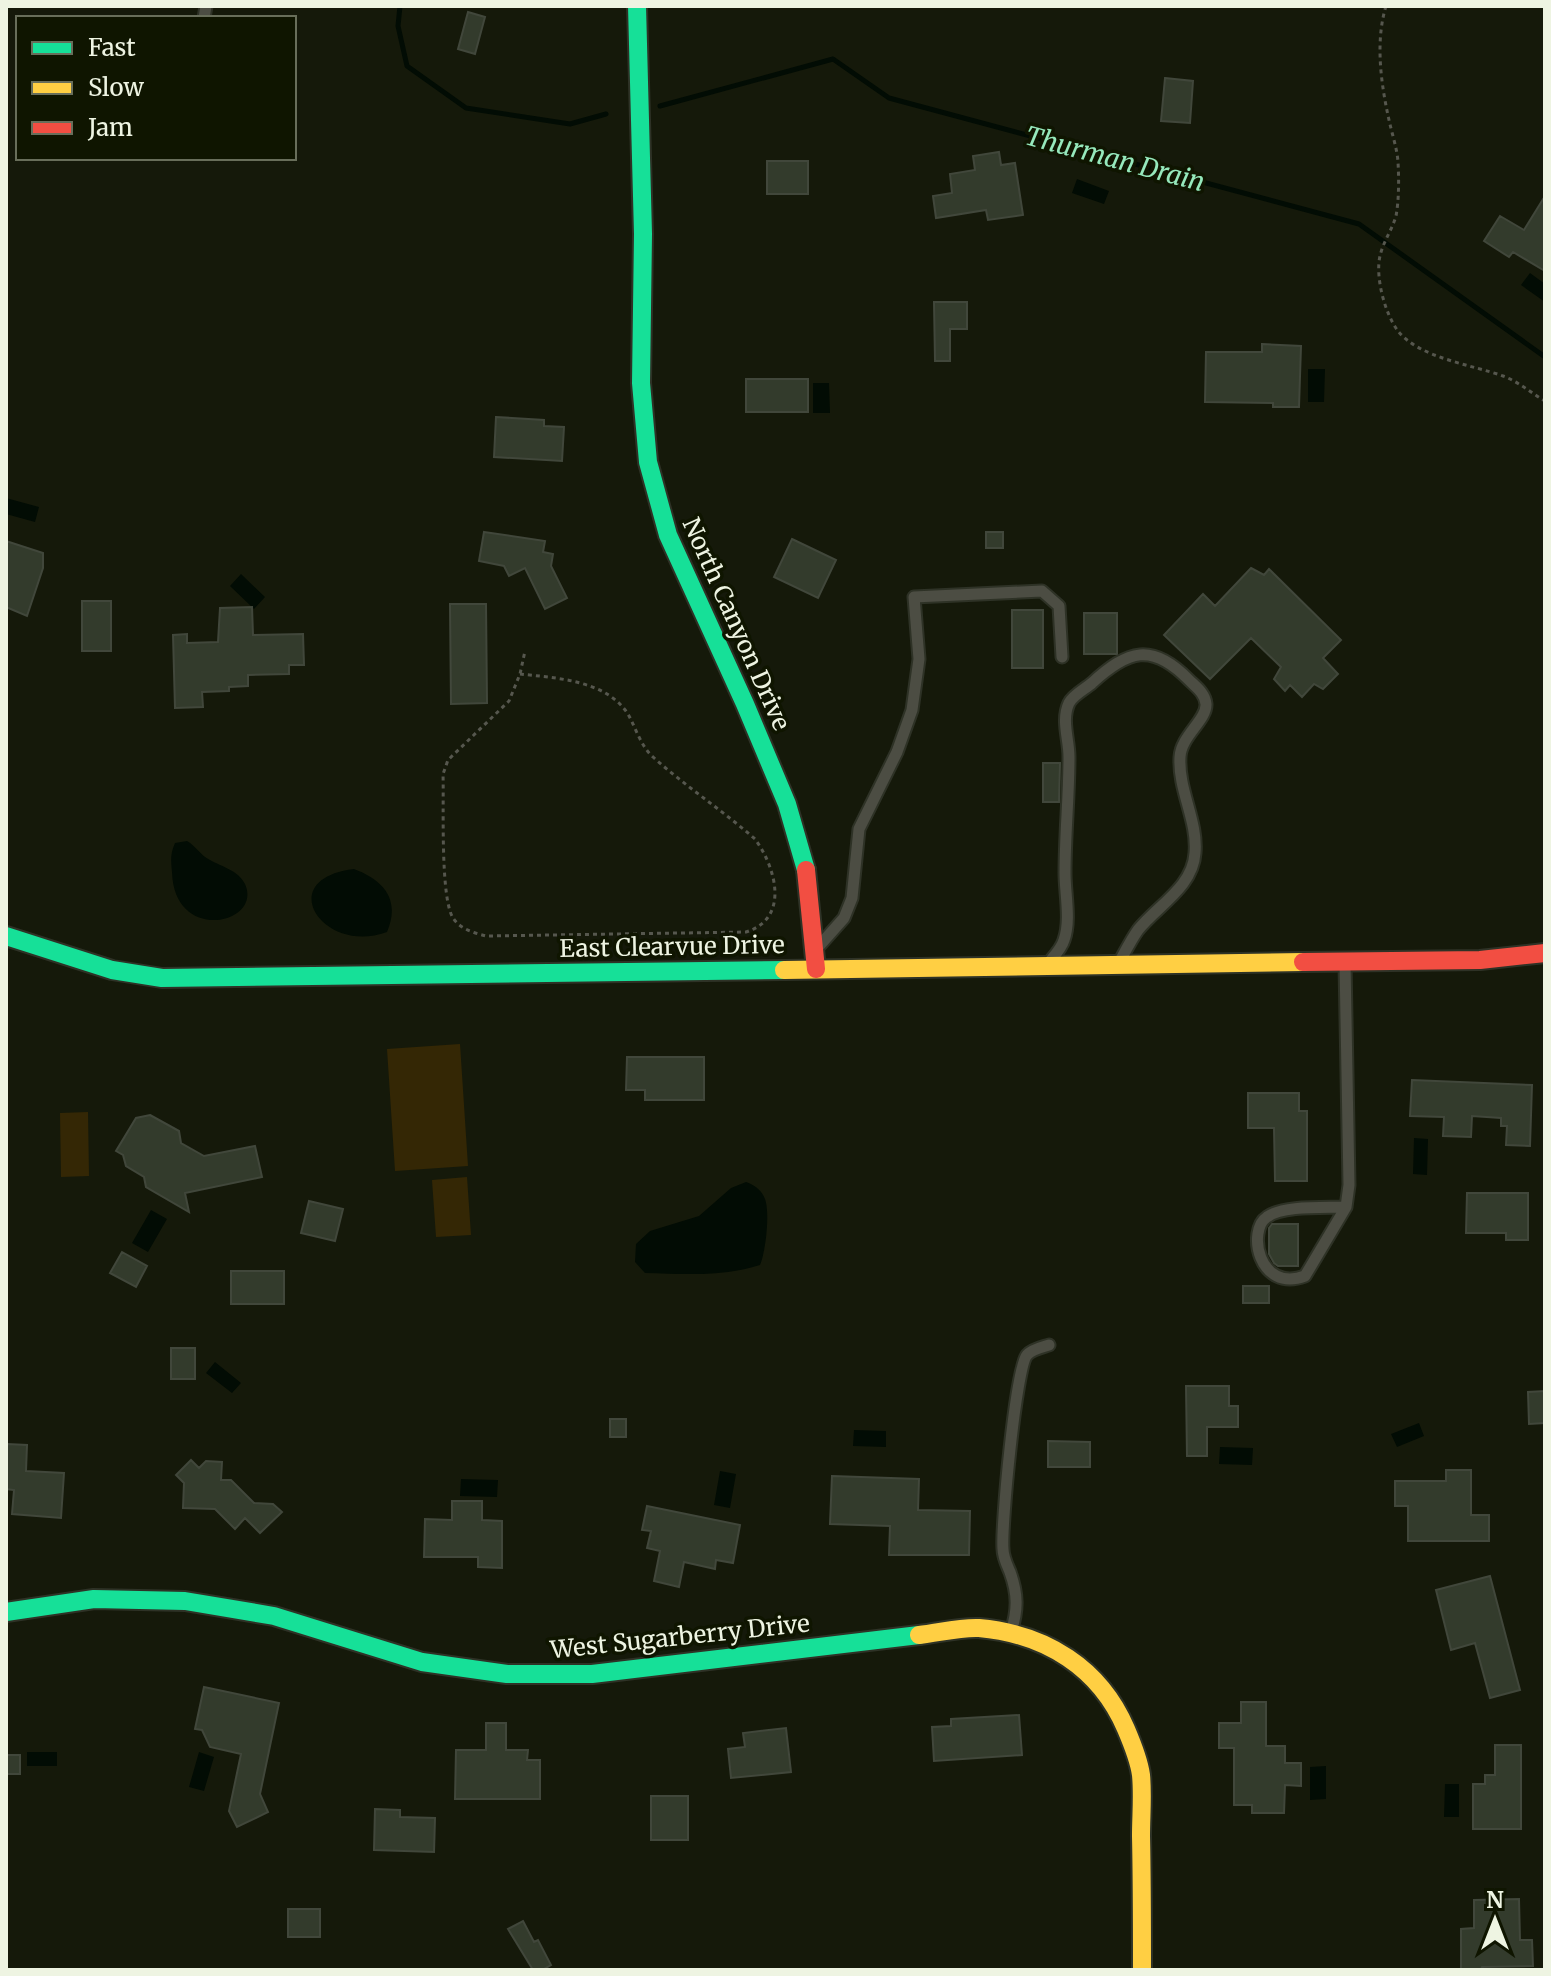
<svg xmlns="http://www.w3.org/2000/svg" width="1551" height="1976" font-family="Merriweather,serif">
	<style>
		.green { fill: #342705 }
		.water { fill: #020c04 }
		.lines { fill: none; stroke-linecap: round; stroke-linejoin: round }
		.stream { stroke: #020c04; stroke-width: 5 }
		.building { fill: #333b2c; stroke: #41473b; stroke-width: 2 }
		.lane-casing { stroke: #2e3226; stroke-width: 15 }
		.fast-casing { stroke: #2e3226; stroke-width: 22 }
		.slow-casing { stroke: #2e3226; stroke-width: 22 }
		.jam-casing { stroke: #2e3226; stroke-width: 22 }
		.path { stroke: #56574e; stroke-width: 3; stroke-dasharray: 4 4; stroke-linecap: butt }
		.lane { stroke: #4c4d43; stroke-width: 11 }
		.fast { stroke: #16e098; stroke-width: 18 }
		.slow { stroke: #ffcf43; stroke-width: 18 }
		.jam { stroke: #f24e42; stroke-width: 18 }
		.labels { text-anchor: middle; stroke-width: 7; stroke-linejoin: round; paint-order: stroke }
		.street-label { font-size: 24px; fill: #eef4e2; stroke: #0f1500 }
		.water-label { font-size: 26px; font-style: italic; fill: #96e9bc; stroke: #0f1500 }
	</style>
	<rect width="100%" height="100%" fill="#15190a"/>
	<path class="green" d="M460,1044L468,1166L395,1171L387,1049Z
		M88,1112L89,1176L61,1177L60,1113Z
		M467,1177L471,1235L436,1237L432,1180Z"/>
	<path class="water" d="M1077,179L1109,191L1104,204L1072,193Z
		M1530,273L1545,284V302L1521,285Z
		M1308,369H1325L1324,402H1308Z
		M813,383H829L830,413H813Z
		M6,498L39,507L35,522L6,514Z
		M241,574L265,597L254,609L230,586Z
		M187,841C196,846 200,855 210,860C222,867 238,870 245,884C263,924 174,944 172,872C171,861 170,854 175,843Z
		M354,869C383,880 401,899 387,932C323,956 272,879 354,869Z
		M1414,1138L1428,1139L1427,1175L1413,1174Z
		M746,1182C754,1185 761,1189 765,1199C770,1212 766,1251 760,1265C723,1277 684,1274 645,1273L635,1262L636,1244L650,1231L699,1216L731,1188Z
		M151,1210L167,1219L148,1252L132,1243Z
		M215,1362L241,1383L232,1393L206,1373Z
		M1419,1423L1424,1436L1397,1447L1391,1434Z
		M854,1430L886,1431V1447L853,1446Z
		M1220,1447L1253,1448L1252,1465L1219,1464Z
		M720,1471L736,1474L730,1508L714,1505Z
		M461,1479L498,1480L497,1497L460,1496Z
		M27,1752H57V1766H27Z
		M199,1752L214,1757L204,1791L189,1787Z
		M1326,1766V1799L1310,1800V1767Z
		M1445,1784H1459V1817H1444Z"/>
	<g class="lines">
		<path class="stream" d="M400,6L398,26L407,66L466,108L570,124L606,114
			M660,106L833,59L889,98L1359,224L1545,357"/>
	</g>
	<path class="building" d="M468,12L485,17L475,54L458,49Z
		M1165,78L1193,81L1190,123L1161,121Z
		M999,152L1001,165L1015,163L1023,215L988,220L986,210L936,218L933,196L952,193L950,174L975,170L973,156Z
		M767,161H808V194H767Z
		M1545,196V271L1513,252L1509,257L1484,241L1500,216L1524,230Z
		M934,302H967V329H950V361H935Z
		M1262,344L1301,346L1299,407H1273V403L1205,402L1206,352H1262Z
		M746,379H808V412H746Z
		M496,417L544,420V426L564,427L562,461L494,457Z
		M484,532L545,541L543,552L553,554L551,566L567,598L545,609L525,568L509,576L504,566L479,561Z
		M986,532H1003V548H986Z
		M792,539L836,560L818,598L774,577Z
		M6,541L43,553V568L27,616L6,607Z
		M1251,568L1264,575L1269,569L1341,640L1323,658L1338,674L1323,689L1314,684L1302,697L1290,685L1285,691L1274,679L1281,667L1251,638L1210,679L1164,635L1203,594L1215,606Z
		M82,601H111V651H82Z
		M450,604H486L487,703L451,704Z
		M252,607L253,635L303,634L304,665H289V674L248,675V686L229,687V691L202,692L203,707L175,708L173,635L187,634V643L218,642L220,608Z
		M1012,610H1043V668H1012Z
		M1084,613H1117V654H1084Z
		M1043,763H1060L1059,802H1043Z
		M627,1057H704V1100H645V1090H626Z
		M1412,1080L1532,1085L1530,1146L1506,1145L1507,1126H1501V1118L1472,1116L1471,1137L1443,1136L1444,1117L1410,1116Z
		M1248,1093H1299V1111H1307V1181H1275L1274,1128H1248Z
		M150,1115L179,1131L181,1143L204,1156L255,1146L262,1177L185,1193L189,1212L146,1187L144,1177L126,1166L123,1155L116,1151L136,1118Z
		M1467,1193H1528V1240H1506V1233H1466Z
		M309,1201L343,1209L335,1241L301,1233Z
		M1272,1224H1298V1266H1278L1274,1263L1269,1254V1228Z
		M122,1252L147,1266L136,1287L110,1273Z
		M231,1271H284V1304H231Z
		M1243,1286H1269V1303H1243Z
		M171,1348H195V1379H171Z
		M1186,1386H1229V1406H1238V1427H1207V1456H1187Z
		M1545,1391V1423L1529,1424L1528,1392Z
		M610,1419H626V1437H610Z
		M1048,1441L1090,1442V1467H1048Z
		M7,1444L27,1445L26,1471L64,1473L61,1518L12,1514L14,1490L6,1489Z
		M191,1460L199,1468L206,1461L222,1462L221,1480H231L254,1503L273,1504L282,1512L260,1533L245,1518L235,1529L215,1509L183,1508L184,1483L176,1475Z
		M1446,1470H1471V1515H1489V1541H1408V1506H1395V1481H1446Z
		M832,1476L919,1479L918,1510L970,1511L969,1555H889L890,1526L830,1524Z
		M452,1501H482V1520L502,1521V1568L478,1567V1557H424L425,1519L452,1520Z
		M647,1506L740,1525L733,1563L716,1560L715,1569L684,1562L679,1587L654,1581L660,1551L647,1548L651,1531L642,1530Z
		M1490,1576L1520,1690L1490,1698L1475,1643L1451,1650L1436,1590Z
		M204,1687L279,1703L260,1794L268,1812L237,1827L229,1811L241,1754L210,1747L202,1730L195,1729Z
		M1241,1702H1266V1746H1285V1763H1301V1786L1285,1785L1284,1813H1252V1805H1234V1748H1219V1723H1241Z
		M1019,1715L1022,1755L934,1761L932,1727L951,1726V1719Z
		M486,1723H506V1750H528L527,1760H540V1799H455L456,1750H486Z
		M786,1728L791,1772L731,1778L728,1749L745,1747L743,1733Z
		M1495,1745H1521V1829H1473V1784H1485V1775H1495Z
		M6,1755H20V1774H6Z
		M651,1796H688V1840H651Z
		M375,1809L400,1810V1817L435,1818L434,1852L374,1850Z
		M1519,1899L1520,1940H1532L1533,1966L1482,1967L1481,1970H1461V1929L1474,1928V1900Z
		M288,1909H320V1937H288Z
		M523,1921L534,1942L538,1940L551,1965L542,1970H533L508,1929Z"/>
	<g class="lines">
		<defs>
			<path id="lane" d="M204,18L206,6
				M820,945L844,918L852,898L859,829L897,752L912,710L919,659L914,597L1042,591L1059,606L1062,657
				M1051,960C1056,954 1062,947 1064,940C1071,920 1065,894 1065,873C1065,834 1069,796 1069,757C1069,739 1061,720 1069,703C1073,695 1085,689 1092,683C1128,650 1152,642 1189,680C1196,687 1205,693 1206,704C1207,720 1181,736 1180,757C1178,790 1198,821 1195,853C1193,887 1157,906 1138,930C1131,940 1126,950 1120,961
				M1345,963L1349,1185L1346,1207L1305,1276C1258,1293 1247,1230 1267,1217C1283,1205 1326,1208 1346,1207
				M1011,1632C1018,1610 1018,1594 1010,1572C1007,1565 1003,1557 1003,1549C1001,1526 1016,1367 1027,1355C1032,1349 1043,1347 1049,1345"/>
			<path id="fast" d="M637,6L643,234L641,383L648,462L668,535L745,704L787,804L806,870
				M6,936L112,970L162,978L784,970
				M6,1612L94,1599L185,1601L274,1616L422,1662L507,1674H592L919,1635"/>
			<path id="slow" d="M784,970L1303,962
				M919,1635C938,1633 960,1627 979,1628C1046,1634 1100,1668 1126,1729C1132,1743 1139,1760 1141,1775C1143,1795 1141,1816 1141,1836C1142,1881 1142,1925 1142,1970"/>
			<path id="jam" d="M806,870L816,969
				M1303,962L1480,960L1545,953"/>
		</defs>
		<use href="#lane" class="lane-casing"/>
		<use href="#fast" class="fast-casing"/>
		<use href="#slow" class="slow-casing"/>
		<use href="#jam" class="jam-casing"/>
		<path class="path" d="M1386,6C1375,42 1381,84 1389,120C1392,134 1397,148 1398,162C1399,179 1399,200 1396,216C1392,230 1383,242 1380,256C1375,277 1385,314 1398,331C1419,358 1473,365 1503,376C1519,382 1531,393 1545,401
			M520,674C556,678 606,680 628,714C636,728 640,745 653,757C685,786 722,810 755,839C775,866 791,918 746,932L486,936C474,933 460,929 453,918C440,897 444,803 443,774L448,760L509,701L520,674L525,651"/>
		<use href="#lane" class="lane"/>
		<use href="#fast" class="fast"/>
		<use href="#slow" class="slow"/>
		<use href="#jam" class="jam"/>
	</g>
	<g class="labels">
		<g class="street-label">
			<text transform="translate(736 624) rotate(66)" y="8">North Canyon Drive</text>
			<text transform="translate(672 947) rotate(-1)" y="8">East Clearvue Drive</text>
			<text transform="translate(680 1637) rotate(-6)" y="8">West Sugarberry Drive</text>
		</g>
		<g class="water-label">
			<text transform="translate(1115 159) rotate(15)" y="9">Thurman Drain</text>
		</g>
	</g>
	<rect width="1551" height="1976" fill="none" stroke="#eef4e2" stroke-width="16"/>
	<rect x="16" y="16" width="280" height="144" fill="#0f1500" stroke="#686e5a" stroke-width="2"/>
	<rect x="32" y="42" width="40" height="12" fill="#16e098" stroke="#686e5a" stroke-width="2"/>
	<text x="88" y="56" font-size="24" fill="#eef4e2">Fast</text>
	<rect x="32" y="82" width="40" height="12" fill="#ffcf43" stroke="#686e5a" stroke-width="2"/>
	<text x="88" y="96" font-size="24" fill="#eef4e2">Slow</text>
	<rect x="32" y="122" width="40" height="12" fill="#f24e42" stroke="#686e5a" stroke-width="2"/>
	<text x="88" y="136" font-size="24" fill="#eef4e2">Jam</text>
	<g transform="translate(1495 1920)" stroke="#0f1500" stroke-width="6" paint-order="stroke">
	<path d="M0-6L14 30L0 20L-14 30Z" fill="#eef4e2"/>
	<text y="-12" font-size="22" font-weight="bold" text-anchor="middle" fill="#eef4e2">N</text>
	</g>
</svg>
